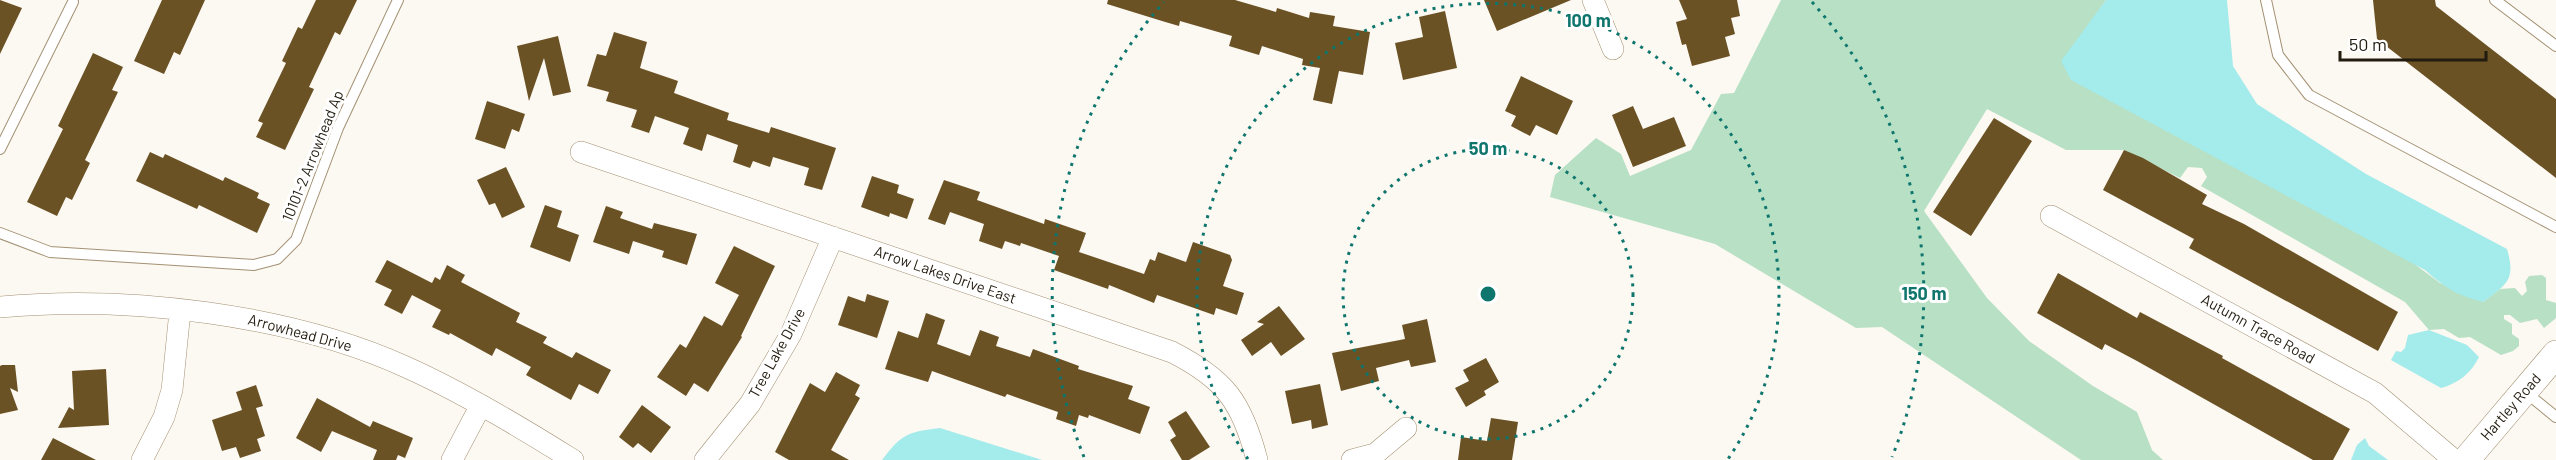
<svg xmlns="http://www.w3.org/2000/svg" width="2556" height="460" font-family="Barlow,sans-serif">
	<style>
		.green { fill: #b7e0c5 }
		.water { fill: #a4ebeb }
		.building { fill: #6a5224 }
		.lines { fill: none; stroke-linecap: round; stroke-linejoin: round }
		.service-casing { stroke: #a39173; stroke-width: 12 }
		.minor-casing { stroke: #a39173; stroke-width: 22 }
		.tertiary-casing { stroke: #a39173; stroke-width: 28 }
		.service { stroke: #fff; stroke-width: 10 }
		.minor { stroke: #fff; stroke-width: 21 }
		.tertiary { stroke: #fff; stroke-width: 27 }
		.ring { fill: none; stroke: #0f766e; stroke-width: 3; stroke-dasharray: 3 6 }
		.labels { text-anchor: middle; stroke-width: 6; stroke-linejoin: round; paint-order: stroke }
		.street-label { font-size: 15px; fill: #221b0f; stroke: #fff }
		.centre { fill: #0f766e; stroke: #fff; stroke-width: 3 }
		.ring-label { font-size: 18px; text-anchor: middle; font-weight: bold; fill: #0f766e; stroke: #fff; stroke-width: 6; stroke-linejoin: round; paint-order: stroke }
	</style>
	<rect width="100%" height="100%" fill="#fcf8f2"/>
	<path class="green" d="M1781,0H2106L2091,22L2440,283L2483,302L2500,289L2515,288L2522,296L2527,291L2525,282L2529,276L2542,275L2546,278V300L2556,303V318L2544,328L2537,319L2520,323L2510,315H2504V319L2512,324V334L2519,339V346L2513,351L2501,355L2470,337L2459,338L2444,329L2429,330L2405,302L2201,186L2207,177L2202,168L2188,167L2180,178L2124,150H2066L1987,109L1924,211L1987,298L2029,341L2093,386L2137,412L2152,450L2163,460H2081L1882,327L1856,328L1715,244L1550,197L1555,175L1596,138L1621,154L1630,176L1691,150L1721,94L1734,93Z"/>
	<path class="water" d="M2106,0H2227L2233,66L2257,104L2366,174L2507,249C2516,280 2507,284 2483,302C2458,296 2444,287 2425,270L2071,80L2061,61Z
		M2429,330L2467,345L2479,357C2471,373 2459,383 2441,388L2391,360L2396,351L2401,352L2405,348L2408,335Z
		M940,428L1042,460H882C902,434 907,432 940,428Z
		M2365,438L2369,446L2388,460H2351L2357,445Z"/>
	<path class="building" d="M0,0L22,8L0,54Z
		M162,0H205L180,55L174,52L164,74L134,61Z
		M316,0H357L340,35L335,32L309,87L314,89L285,150L256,137L263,123L258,121L286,63L282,61L298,27L302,29Z
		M1108,0H1235L1276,12L1277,8L1309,18L1310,12L1335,16L1333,26L1370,32L1363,75L1339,71L1332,104L1313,100L1320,68L1302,65L1303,59L1262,46L1259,55L1229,46L1232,36L1180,21L1179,26L1162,21L1107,4Z
		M1484,0H1571L1497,31Z
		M1679,0H1737L1740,16L1731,18L1735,34L1725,37L1730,56L1692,66L1686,44L1682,45L1676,22L1687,19Z
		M2373,0H2435L2436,6L2556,99V178L2377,39Z
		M1445,11L1457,68L1403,80L1395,43L1423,37L1419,17Z
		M614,32L647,42L640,68L678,81L674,93L729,113L727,120L769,133L771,127L836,148L822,190L804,185L809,168L773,157L770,167L753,161L750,168L733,162L738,145L707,134L702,151L683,144L689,128L655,116L649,133L631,127L637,110L606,101L609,92L587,86L597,54L606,56Z
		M558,36L571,92L553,96L544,58L529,101L517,46Z
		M93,53L123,67L112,90L118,92L85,160L90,163L72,200L66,197L57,216L27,202L63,129L58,126Z
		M1521,76L1573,101L1557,135L1536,125L1530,136L1511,126L1516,116L1505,111Z
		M487,101L525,114L519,132L512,129L505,149L475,139Z
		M1633,106L1643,129L1674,117L1686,146L1633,167L1612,115Z
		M1994,118L2032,141L1971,236L1933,212Z
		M2124,150L2143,158L2207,195L2202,204L2244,224L2398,312L2378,351L2189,248L2194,239L2103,190Z
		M150,152L163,158L165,154L223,181L225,177L259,193L257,198L270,204L257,233L199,205L197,209L136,181Z
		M506,167L525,207L502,218L495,203L489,205L477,180Z
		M872,176L899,185L897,193L914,199L907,219L890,213L889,217L861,207Z
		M944,180L980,192L977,200L1044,224L1045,219L1086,233L1079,252L1144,274L1150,259L1155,261L1158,252L1186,262L1193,242L1230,255L1232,260L1223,286L1244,293L1237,315L1216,308L1214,315L1157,295L1154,303L1109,285L1108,289L1054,270L1059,256L1021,243L1020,246L1005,241L1002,249L979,241L984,224L950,212L945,225L928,219Z
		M545,205L562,211L557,227L579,235L570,262L530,247Z
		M606,206L623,212L620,218L652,229L654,223L697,234L687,265L662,257L664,251L633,241L629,254L593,242Z
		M734,246L775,266L741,336L742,337L708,392L694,383L686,396L657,377L680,344L686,348L704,316L722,326L739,295L715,283Z
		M387,260L432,283L435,277L440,280L447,265L465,275L461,282L520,313L516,322L547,337L543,343L572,358L576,352L611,370L598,394L579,384L571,400L526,375L531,367L496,348L492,356L450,333L449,335L432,327L441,310L412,295L402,314L384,305L392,290L375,282Z
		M2058,273L2137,318L2140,312L2223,356L2222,358L2350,429L2333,460H2313L2137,361L2105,344L2102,350L2037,313Z
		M867,294L889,301L877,338L838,325L848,296L865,302Z
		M1279,306L1305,339L1281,356L1271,342L1252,356L1241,340L1264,324L1257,322Z
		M926,313L945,320L937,344L970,356L980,330L999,337L996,346L1030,357L1033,349L1079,366L1078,369L1133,386L1128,399L1150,407L1140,434L1089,415L1088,418L1079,415L1076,426L1056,419L1058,412L1007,394L1005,397L932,371L928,382L885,369L898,331L918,338Z
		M1427,319L1436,362L1411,367L1409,360L1376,368L1379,381L1341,391L1332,353L1405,339L1402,325Z
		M1486,358L1499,382L1484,391L1486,395L1466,407L1455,388L1469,381L1463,370Z
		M2,365H15L18,392L10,388L18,410L0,414V366Z
		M106,369L109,425L58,428L69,407L74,410L72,371Z
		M836,372L860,385L855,395L860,398L831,450L849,460H789L775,452L810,383L825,392Z
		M1320,384L1328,425L1312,429L1311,420L1292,424L1285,391Z
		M256,385L263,406L256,408L265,436L257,439L261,451L240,458L236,447L222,451L212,420L242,410L236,392Z
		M317,398L370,427L373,421L413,438L405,458L398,455L396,460H373L377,450L332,431L321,452L296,438Z
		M642,405L671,427L651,453L638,443L633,448L619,437Z
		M1186,411L1210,447L1189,460H1182L1170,440L1176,436L1168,422Z
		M1491,418L1518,422L1512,460H1458L1461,437L1487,441Z
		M53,438L96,460H41Z"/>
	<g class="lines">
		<defs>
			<path id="service" d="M2266,0L2278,55L2309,95L2556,227
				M2495,0L2556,46
				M0,149L73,2
				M0,233L50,252L254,265L277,259L296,240L338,128L398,0
				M2524,391L2556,417"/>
			<path id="minor" d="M1593,0L1613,49
				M581,152L1172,352C1225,379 1242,402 1257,460
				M2051,216L2375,393L2454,460
				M0,307C127,295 289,314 406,367C464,393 519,426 573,460
				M142,460L164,417L172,390L180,311
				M452,460L481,405
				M705,460L750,404L791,334L833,237
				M1352,460L1375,454L1406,428"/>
			<path id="tertiary" d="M2466,460L2556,354"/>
		</defs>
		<use href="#service" class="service-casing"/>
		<use href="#minor" class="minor-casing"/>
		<use href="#tertiary" class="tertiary-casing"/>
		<use href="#service" class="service"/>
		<use href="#minor" class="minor"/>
		<use href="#tertiary" class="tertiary"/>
	</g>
	<g class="ring">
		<circle cx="1488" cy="294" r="145"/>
		<path d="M1248 459A291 291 0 1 1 1728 459"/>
		<path d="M1084 457A436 436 0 0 1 1164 2M1812 2A436 436 0 0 1 1892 457"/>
	</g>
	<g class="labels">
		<g class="street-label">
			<text transform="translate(313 156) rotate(-68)" y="5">10101-2 Arrowhead Ap</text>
			<text transform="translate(945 275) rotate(19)" y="5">Arrow Lakes Drive East</text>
			<text transform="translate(2258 329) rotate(29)" y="5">Autumn Trace Road</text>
			<text transform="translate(300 333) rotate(15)" y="5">Arrowhead Drive</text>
			<text transform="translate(777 353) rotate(-61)" y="5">Tree Lake Drive</text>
			<text transform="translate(2511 407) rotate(-49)" y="5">Hartley Road</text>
		</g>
	</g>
	<circle cx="1488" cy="294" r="9" class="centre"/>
	<g class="ring-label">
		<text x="1588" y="27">100 m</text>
		<text x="1488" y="155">50 m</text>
		<text x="1924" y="300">150 m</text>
	</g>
	<path d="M2340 51v9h146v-9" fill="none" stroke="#221b0f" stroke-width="3"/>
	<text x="2349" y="51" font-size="18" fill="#221b0f" stroke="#ffffff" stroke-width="4.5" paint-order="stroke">50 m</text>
</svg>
